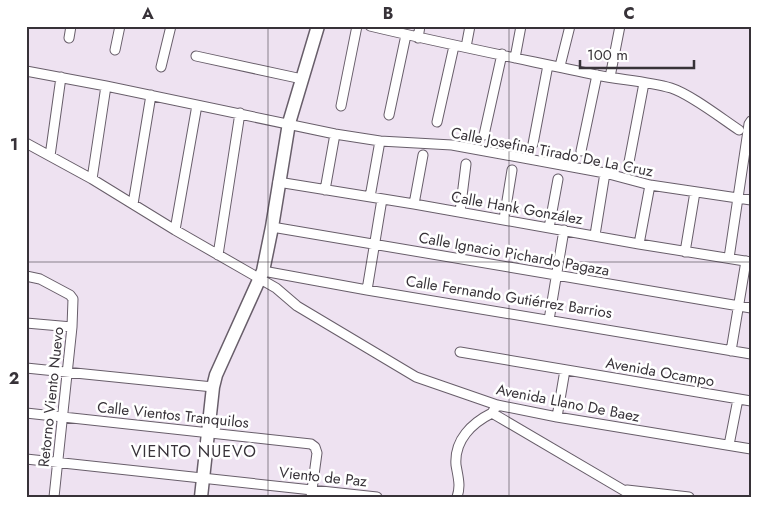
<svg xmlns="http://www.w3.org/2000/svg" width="777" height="523" font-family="Jost,sans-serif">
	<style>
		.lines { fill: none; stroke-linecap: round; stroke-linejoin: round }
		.street-casing { stroke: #685e6a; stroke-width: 11 }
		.secondary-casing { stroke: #685e6a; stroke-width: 15 }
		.street { stroke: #fff; stroke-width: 9 }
		.secondary { stroke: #fff; stroke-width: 12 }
		.grid { fill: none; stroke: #373238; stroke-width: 1; stroke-opacity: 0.55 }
		.labels { text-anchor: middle; stroke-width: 5; stroke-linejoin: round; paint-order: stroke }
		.street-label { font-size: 15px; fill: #373238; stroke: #fff }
		.neighbourhood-label { font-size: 16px; letter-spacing: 1px; fill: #373238; stroke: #fff }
		.neatline { fill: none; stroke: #373238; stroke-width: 2 }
		.grid-label { font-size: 16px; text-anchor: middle; font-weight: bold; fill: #373238 }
	</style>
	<rect width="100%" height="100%" fill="#eee2f1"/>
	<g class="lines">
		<defs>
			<path id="street" d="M370,26C445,44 521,59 596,75C621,80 647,81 671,88C690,94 721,118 739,130
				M69,38L71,26
				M418,38L420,26
				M466,47L470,26
				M115,50L120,26
				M196,56L302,79
				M515,58L521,26
				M560,66L570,26
				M161,67L171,26
				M26,71L106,86L335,134L380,141L452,145L605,173L650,185L751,200
				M610,77L620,26
				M341,106L357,26
				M389,115L406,35
				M437,122L454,46
				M484,135L502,54
				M26,143L92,179L175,230L276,288L297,306L416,377L497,405L557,417L751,449
				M533,144L548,65
				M581,151L597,75
				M50,156L61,77
				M629,162L644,83
				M92,179L106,86
				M278,182L414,204L639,244L751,262
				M325,190L335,134
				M370,197L380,141
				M133,204L151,95
				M414,204L423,155
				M460,212L466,164
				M504,219L512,170
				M272,227L751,308
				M549,228L558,179
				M175,230L197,105
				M595,235L605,173
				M639,244L650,185
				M685,252L695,192
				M218,255L240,113
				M729,258L749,124L751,121
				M263,271L367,290L751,354
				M26,276L40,279L70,295L73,299L72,327L54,497
				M367,290L382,199
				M549,320L564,230
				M26,323L72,327
				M731,351L746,261
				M460,352L751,401
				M26,368L213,387
				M497,405L492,413L635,497
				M26,413L311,444L315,447L317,453L311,497
				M557,417L565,370
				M729,445L738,399
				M26,459L377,497
				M627,490L689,497
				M457,497C461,486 458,477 456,465C454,440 472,423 492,413"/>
			<path id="secondary" d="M201,497L213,387L216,375L263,271L272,227L289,123L318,26"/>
		</defs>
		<use href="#street" class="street-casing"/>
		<use href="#secondary" class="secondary-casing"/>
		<use href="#street" class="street"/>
		<use href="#secondary" class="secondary"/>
	</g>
	<path class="grid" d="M268,26V497M509,26V497M26,262H751"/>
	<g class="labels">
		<g class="street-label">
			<text transform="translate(552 152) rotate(11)" y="5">Calle Josefina Tirado De La Cruz</text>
			<text transform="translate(517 208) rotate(10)" y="5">Calle Hank González</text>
			<text transform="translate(514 254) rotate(10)" y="5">Calle Ignacio Pichardo Pagaza</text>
			<text transform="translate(509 297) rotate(9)" y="5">Calle Fernando Gutiérrez Barrios</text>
			<text transform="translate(660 372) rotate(10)" y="5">Avenida Ocampo</text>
			<text transform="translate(51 397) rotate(-84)" y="5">Retorno Viento Nuevo</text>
			<text transform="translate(568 403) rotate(11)" y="5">Avenida Llano De Baez</text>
			<text transform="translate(173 415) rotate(6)" y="5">Calle Vientos Tranquilos</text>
			<text transform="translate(323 477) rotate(6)" y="5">Viento de Paz</text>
		</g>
		<g class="neighbourhood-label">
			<text x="194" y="457">VIENTO NUEVO</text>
		</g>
	</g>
	<rect width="777" height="523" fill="none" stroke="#ffffff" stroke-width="55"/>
	<path d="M580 60v8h114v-8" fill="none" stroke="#373238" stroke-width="2.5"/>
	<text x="587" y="60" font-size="15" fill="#373238" stroke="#ffffff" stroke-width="4" paint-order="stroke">100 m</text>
	<rect x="28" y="28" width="722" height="468" class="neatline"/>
	<g class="grid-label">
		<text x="148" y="19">A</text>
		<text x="388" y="19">B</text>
		<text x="629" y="19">C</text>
		<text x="14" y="150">1</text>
		<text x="14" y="384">2</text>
	</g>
</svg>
